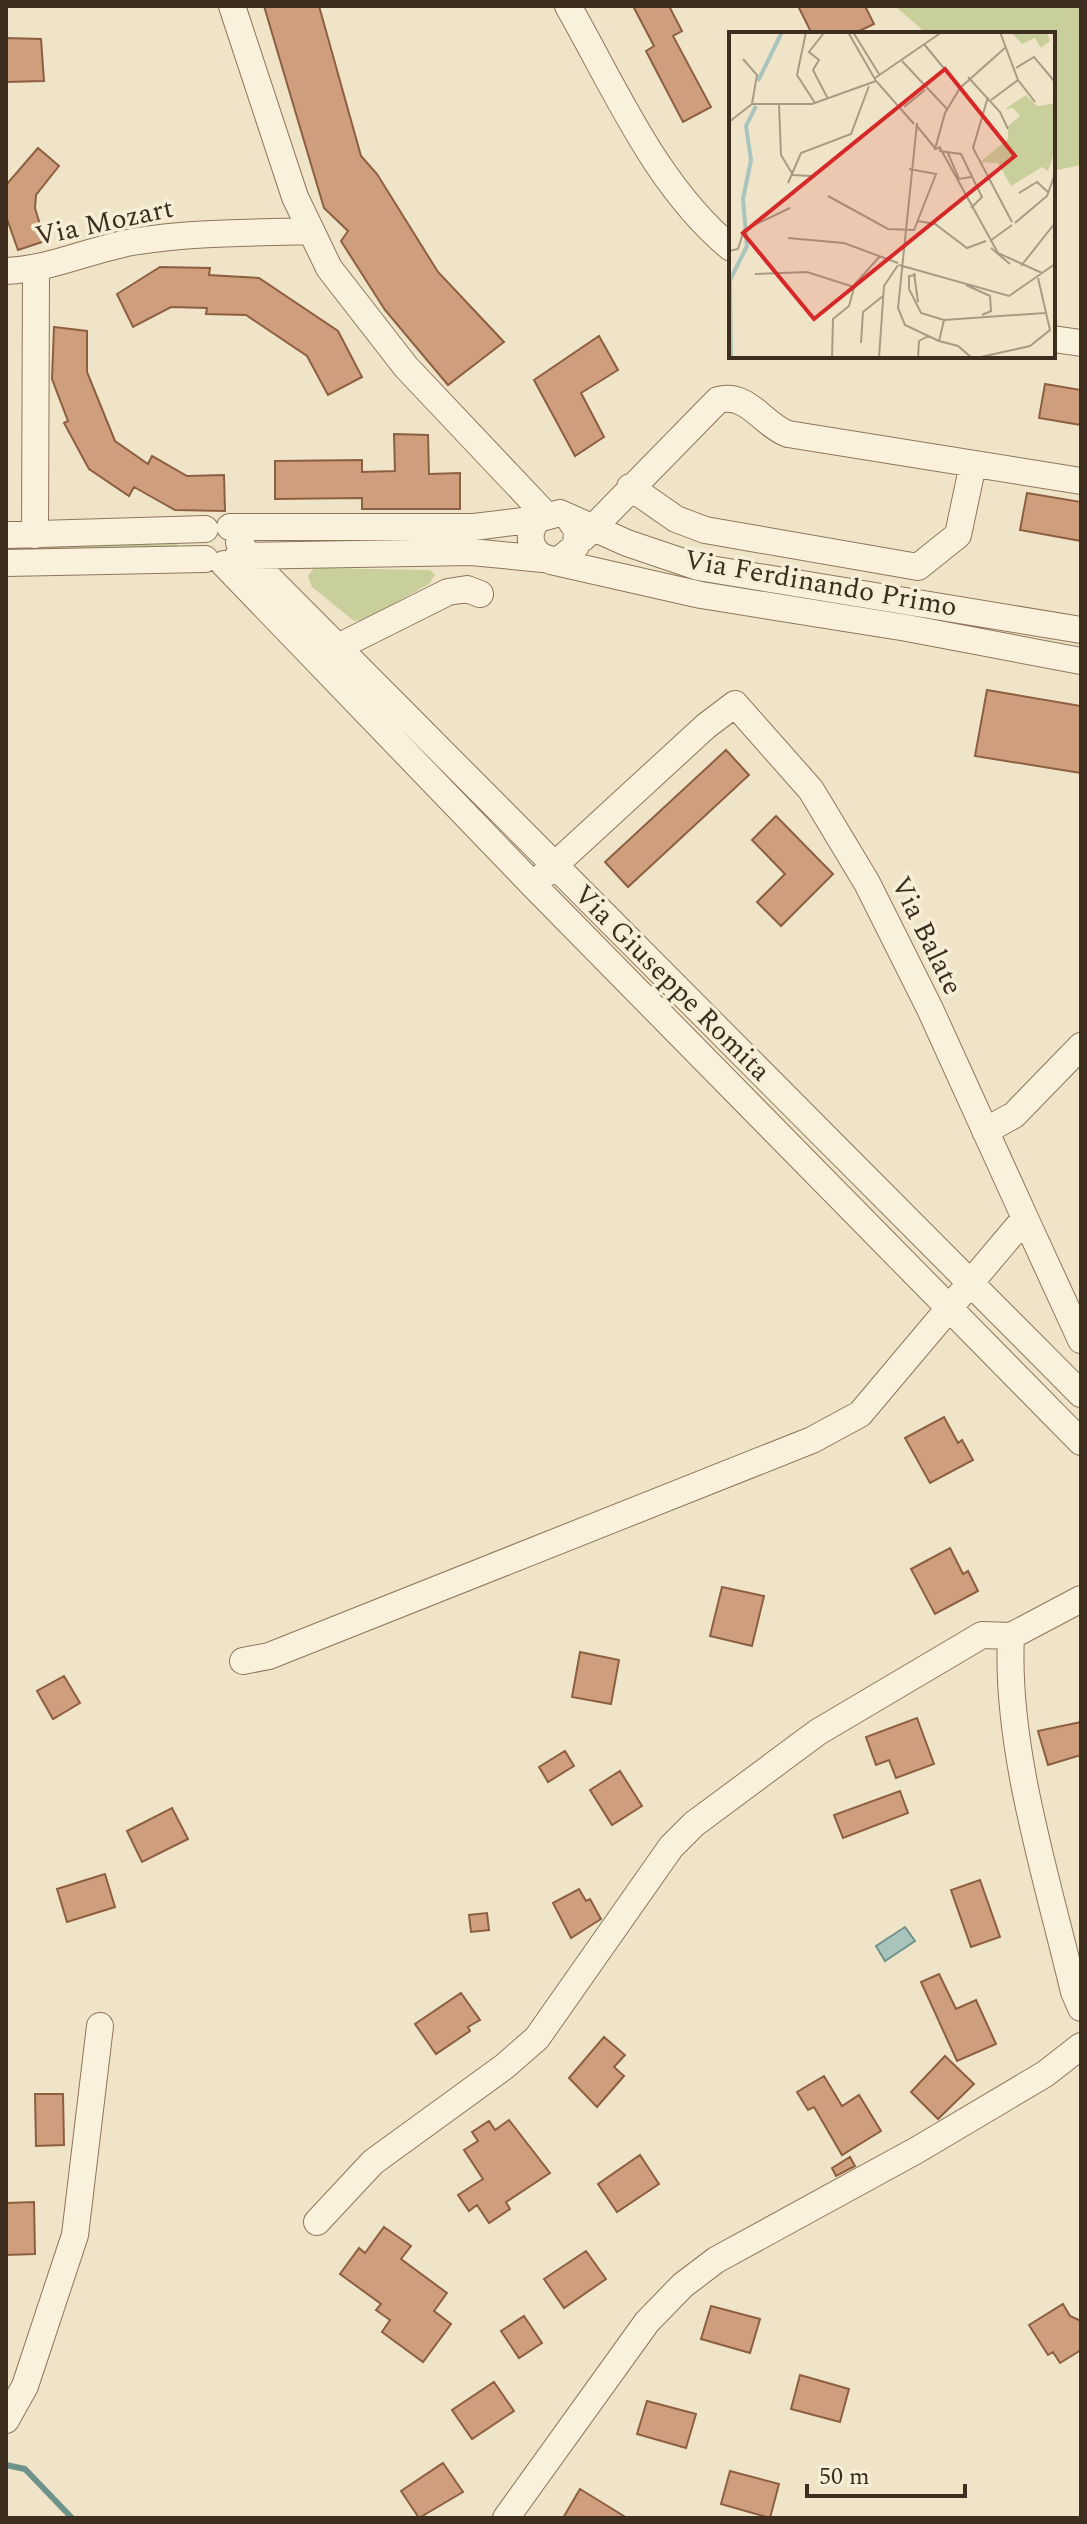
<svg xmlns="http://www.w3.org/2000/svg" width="1087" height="2524" font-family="Spectral,serif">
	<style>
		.green { fill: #c9cf9b }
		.water { fill: #a9c4bc; stroke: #6f938a; stroke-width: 2 }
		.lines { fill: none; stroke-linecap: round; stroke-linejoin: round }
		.stream { stroke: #6f938a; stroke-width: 6 }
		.building { fill: #cf9f7d; stroke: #8d5f41; stroke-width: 2 }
		.minor-casing { stroke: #8d765c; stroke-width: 28 }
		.minor { stroke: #faf1dc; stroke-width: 26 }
		.labels { text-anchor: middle; stroke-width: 7; stroke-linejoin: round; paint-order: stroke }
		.street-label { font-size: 28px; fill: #3d2e20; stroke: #f7eed8 }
		.inset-river { fill: none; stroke: #a9c4bc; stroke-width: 4 }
		.inset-road { fill: none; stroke: #a89b85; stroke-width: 2 }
		.view { fill: #d62828; fill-opacity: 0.15; stroke: #d62828; stroke-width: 4 }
		.inset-edge { fill: none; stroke: #3d2e20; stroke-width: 4 }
	</style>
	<rect width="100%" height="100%" fill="#f0e4c8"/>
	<path class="green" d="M895,6H1081V165L1053,171V34H927Z
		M177,544V550L6,554V548Z
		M314,568L430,570L435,575L429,584L366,619L354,621L312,587L308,576Z"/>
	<path class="water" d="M905,1927L915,1941L885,1961L876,1946Z"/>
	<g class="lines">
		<path class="stream" d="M6,2465L25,2469L72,2518"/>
	</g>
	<path class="building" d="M264,6H319L361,156L377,174L438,272L504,342L448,385L385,310L341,241L348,231L324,208Z
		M633,6H669L682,31L673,36L711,107L683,122L646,51L654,46Z
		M798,6H865L874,24L853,34H812Z
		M6,38L41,39L44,81L6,82Z
		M38,148L59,166L36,195L35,208L45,241L18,250L6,216V185Z
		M160,267L210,268L209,275L259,278L338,331L362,377L328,395L307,356L246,315L206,314L207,308L171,307L133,327L117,294Z
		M54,327L87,331V372L115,441L148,464L152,456L187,476L224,475L225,511L175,510L134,487L129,496L89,469L64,423L68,421L52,379Z
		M599,336L618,370L581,393L604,437L575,456L534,380Z
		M1045,384L1081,390V425L1039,418Z
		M394,434L428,435L429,474L460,473V509H362V498L275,499V461L362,460V472L395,471Z
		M1027,493L1081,502V541L1020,530Z
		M987,690L1081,706V773L975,756Z
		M726,750L749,775L628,887L605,862Z
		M776,816L833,874L781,926L757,902L785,874L752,840Z
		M944,1417L958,1443L962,1440L973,1460L930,1483L905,1438Z
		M950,1548L963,1574L968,1571L978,1591L935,1614L911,1569Z
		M722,1587L764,1596L752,1646L710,1636Z
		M580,1652L619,1660L611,1704L572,1697Z
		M64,1676L80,1703L53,1719L37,1691Z
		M917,1718L934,1764L896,1778L889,1760L876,1765L866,1737Z
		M1081,1722V1755L1048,1765L1038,1731Z
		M565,1751L574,1766L548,1782L539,1767Z
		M620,1771L642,1806L612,1825L590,1790Z
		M900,1791L908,1813L843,1838L834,1815Z
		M172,1808L188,1839L142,1862L127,1831Z
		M105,1874L115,1907L67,1922L57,1889Z
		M980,1880L1000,1937L971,1947L951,1890Z
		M579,1889L586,1901L590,1899L601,1919L571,1938L553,1903Z
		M487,1913L489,1930L471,1932L469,1915Z
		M939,1974L956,2009L976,2000L996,2044L957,2061L921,1982Z
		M461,1993L480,2020L468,2027L470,2031L436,2054L415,2024Z
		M604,2037L625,2055L614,2067L624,2076L597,2107L569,2078Z
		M945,2056L974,2084L938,2119L911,2092Z
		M824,2076L842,2106L859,2095L881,2131L842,2155L814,2107L808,2110L797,2092Z
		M35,2094H63L64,2145L36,2146Z
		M509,2120L550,2173L506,2202L510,2209L489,2223L477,2205L469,2211L458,2195L483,2179L464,2150L478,2141L472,2132L489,2121L495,2130Z
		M640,2155L659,2184L617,2212L598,2184Z
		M850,2157L855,2166L836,2176L832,2168Z
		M34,2202L35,2254L6,2255V2203Z
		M384,2227L411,2246L401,2259L447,2293L434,2311L451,2324L423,2362L382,2332L390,2320L376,2310L381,2304L340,2274L359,2248L365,2253Z
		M586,2251L606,2279L564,2308L544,2279Z
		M1063,2304L1070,2316L1081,2321V2350L1060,2363L1053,2352L1048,2355L1029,2325Z
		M711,2306L760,2319L750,2353L701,2339Z
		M524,2316L542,2343L519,2358L501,2331Z
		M800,2375L849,2389L840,2422L791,2409Z
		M494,2382L514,2411L472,2439L452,2410Z
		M647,2401L696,2414L686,2448L637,2434Z
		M443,2463L463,2492L419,2518L401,2491Z
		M730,2471L779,2484L770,2518L721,2504Z
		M580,2489L627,2518H563Z"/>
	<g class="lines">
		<defs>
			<path id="minor" d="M232,6L295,197L329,268L406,367L545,514
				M568,6C615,88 656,186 731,248
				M6,271C51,269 89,250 132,242C191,232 251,233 311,231
				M1053,339L1081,343
				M630,487L676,519L705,530L918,567L958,535L973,464
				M568,517L577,530L576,546L559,560C534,561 522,538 538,519L560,513L627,543L698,567L1081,630
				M230,527H474L538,519
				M6,535L205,529
				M35,535L36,270
				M583,538L718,400C748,392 763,425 788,434L1081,481
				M239,543L260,569L1081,1394
				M238,556L471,552L543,559
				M551,561L701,595L907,628L1081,661
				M6,563L205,559
				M224,564L533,885L1081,1442
				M338,647L448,592L467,589L480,594
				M985,1131L1014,1115L1081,1046
				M1025,1218L1081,1340
				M1011,1636C1005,1749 1048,1881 1074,1992L1081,2008
				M243,1661L269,1656L812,1440L860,1414L1025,1218L930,1009L867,883L811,790L735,704L706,726L533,885
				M317,2222L373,2162L505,2066L537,2038L671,1847L694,1824L818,1732L982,1635L1011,1636L1081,1599
				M6,2420L25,2386L75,2235L100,2026
				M506,2518L647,2322L683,2285L716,2260L917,2150L1045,2074L1081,2046"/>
		</defs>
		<use href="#minor" class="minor-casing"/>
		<use href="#minor" class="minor"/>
	</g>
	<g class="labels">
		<g class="street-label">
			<text transform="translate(104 221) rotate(-12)" y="10">Via Mozart</text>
			<text transform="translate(821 582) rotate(10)" y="10">Via Ferdinando Primo</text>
			<text transform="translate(928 935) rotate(64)" y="10">Via Balate</text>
			<text transform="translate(673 982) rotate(45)" y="10">Via Giuseppe Romita</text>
		</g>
	</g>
	<g transform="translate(729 32)">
		<rect width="326" height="326" fill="#f0e4c8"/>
		<path d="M282,0H318L321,9L312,16L306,6L293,12ZM297,63L308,74L323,72L326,66V119L319,139L313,135L282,154L269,131L251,130L279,107V94L291,84L284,76L276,77Z" fill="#c9cf9b"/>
		<path class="inset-river" d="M29,49L53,0M2,326L1,248L18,214L14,167L22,128L17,94L27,74"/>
		<path class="inset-road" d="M77,0L68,43L86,71M119,0L147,49L185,92M124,0L150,42M271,0L289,48L306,70M94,2L80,20L90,28L84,38L99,67M195,12L231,56M14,27L28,43L23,72M173,29L218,77M287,36L305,25L326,50M239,45L271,80L279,97M146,46L213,0M259,65L244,116L283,190M262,68L289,48M50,73L52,123L64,143L82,144M175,75L196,58M0,90L23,72H83L147,49M188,91L169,276L176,293L210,309M187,93L206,116M210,114L269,221L313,241M211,116L206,117L216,81L231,56L277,15M210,119L232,122L253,165L242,176M218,119L230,147L242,145M59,151L72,121L122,102L140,54M290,161L308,150L320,161M99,164L159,197L185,198L207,142L180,137M189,189L206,192L238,216L257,209M286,191L318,164L326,142M59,206L115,211L169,231M261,209L283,193M262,216L281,232M0,219L9,217L15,198L61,176M170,233L280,264L326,232M292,234L326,191M185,241L189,270M26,242L78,240L125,255M187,243L180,244V257L192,281L215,288M237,253L261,264L262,279L253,283M215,288L316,281M215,288L210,309L229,314L243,326M132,311L134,280L154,264M103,326L104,287L120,274L126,252L151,224M150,326L155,254L169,233M189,326L190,309L199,304M247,326L301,314L321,298L309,246"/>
		<path class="view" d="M216,37L286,124L85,287L14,201Z"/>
		<rect width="326" height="326" class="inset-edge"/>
	</g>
	<rect width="1087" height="2524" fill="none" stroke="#3d2e20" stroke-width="16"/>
	<path d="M807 2484v12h158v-12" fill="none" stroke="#3d2e20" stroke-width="4"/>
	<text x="819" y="2484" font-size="24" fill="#3d2e20" stroke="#f7eed8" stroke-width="6" paint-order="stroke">50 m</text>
</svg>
